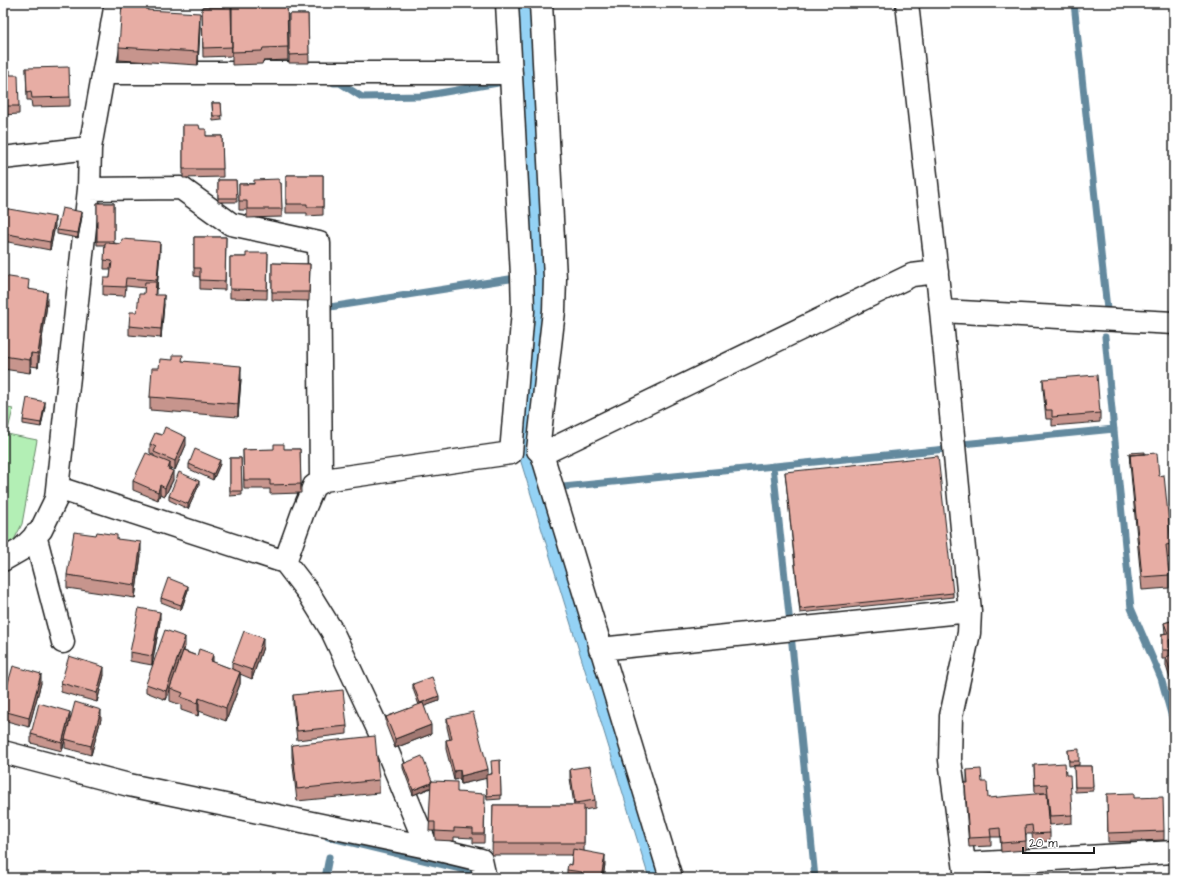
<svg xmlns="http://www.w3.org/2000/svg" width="1177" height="881" font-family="'Architects Daughter',sans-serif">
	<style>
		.green { fill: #b3efb5; stroke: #688668 }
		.water { fill: #94d2f5; stroke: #64899e }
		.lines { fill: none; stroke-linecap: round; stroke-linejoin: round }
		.stream { stroke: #64899e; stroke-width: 7 }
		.minor-casing { stroke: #1c1c1c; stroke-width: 25 }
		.minor { stroke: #fff; stroke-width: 22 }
		.wall { fill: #c7958d; stroke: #1c1c1c }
		.shaded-wall { fill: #a27973; stroke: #1c1c1c }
		.building { fill: #e7ada4; stroke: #1c1c1c }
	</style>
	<rect width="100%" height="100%" fill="#fff"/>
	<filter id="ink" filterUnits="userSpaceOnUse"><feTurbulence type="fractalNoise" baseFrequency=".025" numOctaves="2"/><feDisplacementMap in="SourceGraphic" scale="8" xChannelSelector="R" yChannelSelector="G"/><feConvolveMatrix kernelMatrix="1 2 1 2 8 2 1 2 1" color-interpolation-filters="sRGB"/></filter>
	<g filter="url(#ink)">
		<path class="green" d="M3,407L13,409L7,434L37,440L22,524L12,544L3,550Z"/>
		<path class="water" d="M514,3H532L547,309L532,460L659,878H649L517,449Z"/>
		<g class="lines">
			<path class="stream" d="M1074,3L1107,309
				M334,83H340L362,97L422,96L498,83
				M330,307L516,278
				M1105,337L1131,608L1161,678L1174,725
				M962,444L1114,429
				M773,466L790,624
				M563,487L946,449
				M791,634L815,878
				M328,837L473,872
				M325,878L329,857"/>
			<defs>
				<path id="minor" d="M541,3L555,278L554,311L538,450L542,454
					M907,3L941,311L970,611L969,633L951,716L950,760L966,878
					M105,73H511
					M3,158L90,148
					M89,189L181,188L231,224L319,243L321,482
					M941,311L1174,323
					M58,488L285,562L308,592L332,631L379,731L427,847L481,860L485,878
					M35,535L63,642
					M3,560L22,549L41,530L56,499L89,189L90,148L116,3
					M285,562L303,512L314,486L324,480L511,453L523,311L522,275L507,3
					M600,649L970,611
					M3,752L129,785L427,847
					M965,864L1174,852
					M671,878L542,454L912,275L937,272"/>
			</defs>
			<use href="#minor" class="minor-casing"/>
			<use href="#minor" class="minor"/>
		</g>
		<path class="wall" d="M287,4L288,60L263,61L262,64L232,65V5Z
			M202,7H231L232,56L203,57Z
			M148,10L200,26L198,65L119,60V47Z
			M289,14H308L309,63H289Z
			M26,68L70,97V106L32,107L31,100H27Z
			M3,70L10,75L19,106V114L3,115Z
			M212,103H221L222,120L213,121Z
			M183,125L200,129L206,136H222L223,177L183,178Z
			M286,175H323V215L307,216V213H286Z
			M218,180H236L237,202H218Z
			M279,183H281L282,217L247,218V210H239V184Z
			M97,203H114V243L160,251L157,289H156V295L164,304L161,338L129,335V326L137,312L144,294L145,288L126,286L125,296L103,295V286L110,278L111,269H104L105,245H97Z
			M3,208L55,226L50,250L3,241Z
			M82,216L78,238L57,234V230Z
			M194,237H226L225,290L200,289V277L194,276Z
			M268,253L267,299L230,298V257H246Z
			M272,263L310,264L309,301L272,300Z
			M3,276L29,289L47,304L38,367L31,366L30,373L3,369Z
			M183,361L241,379L238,417L150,410V397L159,368Z
			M1043,379L1100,413V422L1052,426V419H1046L1043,388Z
			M45,406L41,427L23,424V420Z
			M150,444L186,445L175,470L170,468L173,480L165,496L160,494L158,500L133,490V481L154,457V455L150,453Z
			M300,449L301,493L270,494V489H244L243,450Z
			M1129,453L1145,454L1159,476L1171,544V557L1167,558L1169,575V588L1142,590Z
			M230,458H241L242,495L230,496Z
			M189,464H220L213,480L189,469Z
			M785,472L953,593V597L800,613Z
			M199,485L188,509L169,500V496Z
			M96,535L117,539L141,555L135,598L67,588V575Z
			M188,590L181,610L161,602V598Z
			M1174,620L1171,654L1170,649V656L1174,654V691L1166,666V659H1162V634L1165,633L1164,623Z
			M160,621L152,665L130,661V652Z
			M185,646L184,651L232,669V663L263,647L252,679L240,674V684L226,721L199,711L198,716L181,710V705L170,701V690L166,700L146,692V684Z
			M104,675L97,702L61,692V683Z
			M41,683L29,727L3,720V700Z
			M413,684L439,701L424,706L431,734L395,748L386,725V717L419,705L413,689Z
			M293,695L347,726V734L297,740L293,704Z
			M447,718L488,775L491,774L500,760L501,799L487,800L486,778L461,784L460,779L454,780L446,749V740H450L447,727Z
			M101,719L91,755L65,748V739L62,751L31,743V734L70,721Z
			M292,745L379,780V793L297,801L292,757Z
			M1068,750L1079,761V765L1069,766Z
			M403,764L432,781L457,792L485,802L484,843H473V838L454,837V841L435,840V831H429L431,788L413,795L403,768Z
			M1034,765L1066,775L1072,815V823L1050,825L1047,793H1035Z
			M1074,766H1092L1093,791L1075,792Z
			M570,769L595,800V808L584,810V851L605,864L603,878H567V870L571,865L572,855H492L493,805H574L570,778Z
			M967,770L982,782L988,798L1050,833V841L1033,843L1032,834H1026V850L1001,852L1000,837H991V846L969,847L965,792V783H967Z
			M1107,794L1134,798L1164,831V840L1108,842Z"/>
		<path class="shaded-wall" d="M200,13V26L198,65V52Z
			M82,212V216L78,238V233Z
			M55,217V226L50,250V242Z
			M160,242V251L157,289V280Z
			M47,292V304L38,367V354Z
			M164,295V304L161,338V329Z
			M31,353V366L30,373V360Z
			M241,366V379L238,417V404Z
			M45,402V406L41,427V423Z
			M186,437V445L175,470V461Z
			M220,460V464L213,480V475Z
			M170,463V472L168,469Z
			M173,471V480L165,496V488Z
			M199,481V485L188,509V504Z
			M160,485V494L158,500V492Z
			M141,542V555L135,598V585Z
			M188,586V590L181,610V605Z
			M160,612V621L152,665V656Z
			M185,637V646L170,688V690L166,700V691Z
			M263,638V647L252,679V670Z
			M1174,644V653L1171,654V645Z
			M213,654V667L211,661Z
			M104,667V675L97,702V693Z
			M240,672V684L226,721V708Z
			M41,674V683L29,727V718Z
			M439,696V701L420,708V703Z
			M199,698V711L198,716V703Z
			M101,710V719L91,755V746Z
			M70,712V721L62,751V743Z
			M431,725V734L395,748V739Z
			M488,769V778L461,784V776Z
			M460,770V779L454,780V771Z
			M432,783V787L413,795V790Z
			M605,855V864L603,878H601Z"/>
		<path class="building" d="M122,3H148L147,10L200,13L198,52L119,47Z
			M246,3H262V5L287,4L288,47L263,48L262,51L232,52V5H246Z
			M202,7H231L232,47L203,48Z
			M289,14H308L309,54L289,55Z
			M69,67L70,97L32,98L31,91L27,92L26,68Z
			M3,70H10V75H18L19,106H3Z
			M212,103H221L222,116H213Z
			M183,125H199L200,129H206V136H222L223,169H183Z
			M286,175H323V207H307V204H286Z
			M279,179V183H281L282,209H247V201H239V184H254V180Z
			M218,180H236L237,198H218Z
			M97,203H114V241H97Z
			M3,208L55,217L50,242L3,233Z
			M62,208L82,212L78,233L57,230Z
			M194,237H226L225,281L200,280V268H194Z
			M122,239L160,242L157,280L126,278L125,287L103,286L104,278H110L112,261L104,260L105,243L121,244Z
			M246,253H268L267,290L230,289V257H246Z
			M272,263L310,264L309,292H272Z
			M3,276L29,280L28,289L47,292L38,354L31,353L30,360L3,356Z
			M145,282H156L155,295H164L161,329L129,326L130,312H137L139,294H144Z
			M173,355H183L182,361L241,366L238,404L150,397L152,368H159L160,359L173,360Z
			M1097,375L1100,413L1052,417V410H1046L1043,379Z
			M27,398L45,402L41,423L23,420Z
			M165,427L186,437L175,461L154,452L156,447L150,444L155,433L162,435Z
			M274,444H284V449H300L301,484L270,485V480H244L243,450L274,449Z
			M195,449L220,460L213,475L189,464Z
			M1145,452V454L1130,455V463L1129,453Z
			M146,453L170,463L168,469L173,471L165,488L160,485L158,492L133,481Z
			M1157,453L1159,476L1164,475L1171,544L1166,545L1169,575L1142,577L1130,455Z
			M938,456L953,593L800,609L785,472Z
			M230,458H241L242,491H230Z
			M179,472L199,481L188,504L169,496Z
			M74,532L96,535L97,532L117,535V539L141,542L135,585L67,575Z
			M168,578L188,586L181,605L161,598Z
			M139,608L160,612L152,656L130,652Z
			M1174,620V644L1171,645L1170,639L1169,640L1170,650H1162V634L1168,633L1164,623Z
			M165,630L185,637L166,691L146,684Z
			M244,631L263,638L252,670L232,663Z
			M199,649L213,654L211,661L240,672L226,708L199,698L198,703L181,697L183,693L170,688L183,651L197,656Z
			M1174,654V683L1166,657Z
			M69,656L104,667L97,693L61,683Z
			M13,666L41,674L29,718L3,711V700Z
			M432,677L439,696L420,703L413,684Z
			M343,690L347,726L297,731L293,695Z
			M75,702L101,710L91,746L65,739Z
			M39,703L70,712L62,743L31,734Z
			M423,703L431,725L395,739L386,717Z
			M473,712L488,769L461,776L460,770L454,771L446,740L452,739L447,718Z
			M375,736L379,780L297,789L292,745Z
			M1079,749V761H1069L1068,750Z
			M422,756L432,781L431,783L413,790L403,764Z
			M500,760L501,795L487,796L486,775L492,774L491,761Z
			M1065,763L1066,775H1070L1072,815L1050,816L1047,784L1035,785L1034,765Z
			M590,766L595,800L575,803L570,769Z
			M1074,766H1092L1093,787H1075Z
			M981,769L982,782H987L988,798L1047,793L1050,833L1033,834L1032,825L1025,826L1026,841L1001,843L1000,828L990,829L991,837L969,838L965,783H968L967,770Z
			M431,781L457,782V792L485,794L484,834H473V829L454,828V832L435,831V822H429Z
			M1134,793V798L1163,797L1164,831L1108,833L1107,794Z
			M493,805H584V843H492Z
			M573,849L605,855L601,878H589L581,877L582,872L567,870L568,864L571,865Z
			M1140,874V878H1105V875Z
			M985,877H1009V878H985Z"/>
	</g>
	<rect width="1177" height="881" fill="none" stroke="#fff" stroke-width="16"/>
	<rect x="8" y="8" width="1161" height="865" fill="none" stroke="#1c1c1c" stroke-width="1.5" filter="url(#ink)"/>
	<path d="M1023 847v6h71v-6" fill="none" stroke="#1c1c1c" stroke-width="2"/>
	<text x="1029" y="847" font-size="12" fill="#1c1c1c" stroke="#ffffff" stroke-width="3" paint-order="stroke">20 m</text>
</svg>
